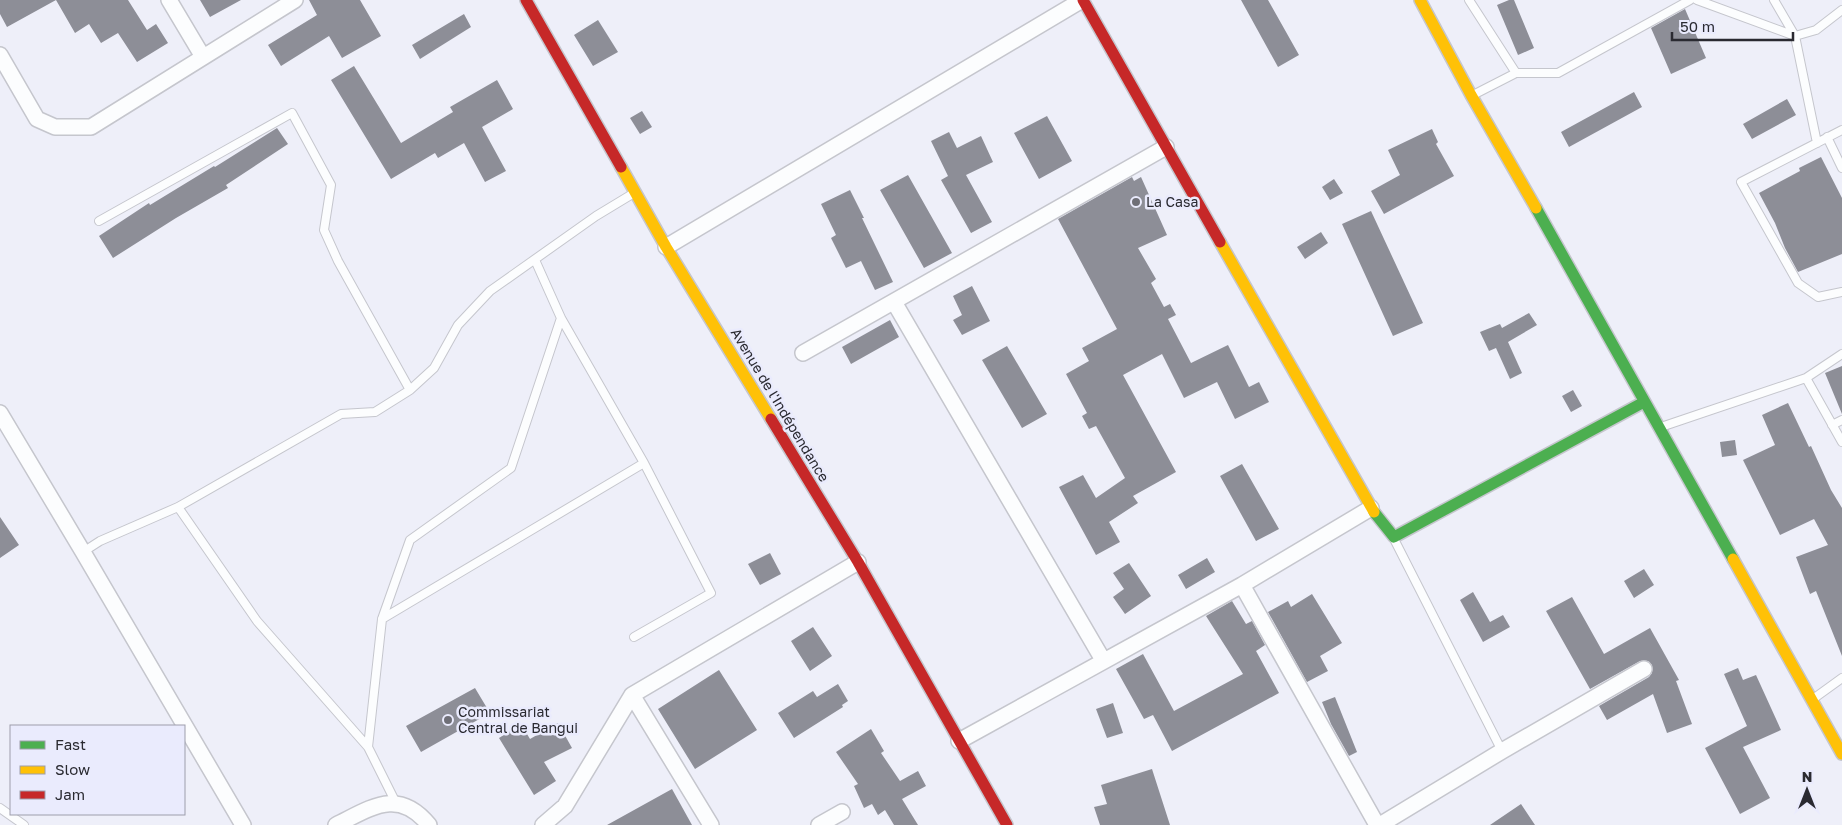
<svg xmlns="http://www.w3.org/2000/svg" width="1842" height="825" font-family="'Golos Text',sans-serif">
	<style>
		.building { fill: #8d8e97 }
		.lines { fill: none; stroke-linecap: round; stroke-linejoin: round }
		.lane-casing { stroke: #c5c6cd; stroke-width: 10 }
		.street-casing { stroke: #c5c6cd; stroke-width: 18 }
		.fast-casing { stroke: #c5c6cd; stroke-width: 14 }
		.slow-casing { stroke: #c5c6cd; stroke-width: 14 }
		.jam-casing { stroke: #c5c6cd; stroke-width: 14 }
		.lane { stroke: #fcfdfe; stroke-width: 8 }
		.street { stroke: #fcfdfe; stroke-width: 15 }
		.fast { stroke: #4caf50; stroke-width: 11 }
		.slow { stroke: #ffc107; stroke-width: 11 }
		.jam { stroke: #c62828; stroke-width: 11 }
		.poi-dot { fill: #6f6f77; stroke: #eaebfd; stroke-width: 2 }
		.labels { text-anchor: middle; stroke-width: 5; stroke-linejoin: round; paint-order: stroke }
		.poi-label { font-size: 14px; fill: #2a2a31; stroke: #eaebfd; text-anchor: start }
		.street-label { font-size: 14px; fill: #2a2a31; stroke: #eaebfd }
	</style>
	<rect width="100%" height="100%" fill="#eeeff9"/>
	<path class="building" d="M0,0H128L147,30L156,24L168,43L137,62L118,33L101,43L89,24L75,33L56,0L7,27L0,14Z
		M200,0H241L210,17Z
		M309,0H360L381,36L342,58L329,36L281,66L268,45L317,15Z
		M1241,0H1268L1299,55L1278,67Z
		M1509,0H1514L1534,48L1518,55L1497,5Z
		M1685,9L1706,58L1671,74L1651,28Z
		M464,14L471,27L420,59L412,45Z
		M598,20L618,52L593,66L574,35Z
		M354,66L401,143L453,112L450,107L497,80L513,109L482,127L506,171L485,182L464,143L438,158L435,153L391,179L331,80Z
		M1634,92L1642,107L1569,147L1561,132Z
		M1787,99L1796,115L1752,139L1743,124Z
		M642,111L652,127L640,134L630,118Z
		M1047,116L1072,161L1039,179L1014,133Z
		M277,128L288,144L226,185L228,188L176,218L113,258L99,236L149,203L150,205L214,166L215,167Z
		M1432,129L1438,142L1436,144L1454,176L1384,214L1371,191L1400,175L1388,150Z
		M949,132L957,148L981,136L993,162L966,175L992,222L971,233L941,180L948,176L931,141Z
		M1821,157L1842,198V254L1798,272L1785,248L1775,223L1759,193L1800,171L1799,168Z
		M908,175L952,253L924,268L880,190Z
		M1132,177L1134,181L1141,177L1167,235L1138,248L1156,279L1151,283L1164,307L1170,304L1176,315L1168,319L1191,363L1228,345L1249,387L1259,382L1269,402L1235,419L1217,382L1184,398L1162,354L1123,375L1176,472L1133,496L1138,503L1109,522L1120,542L1096,555L1059,487L1083,475L1096,498L1125,478L1096,426L1089,429L1082,416L1087,413L1066,374L1089,361L1082,348L1117,329L1058,219Z
		M1334,179L1343,193L1330,200L1322,187Z
		M850,190L864,218H862L893,282L875,290L861,261L846,268L831,238L836,235L821,204Z
		M1371,211L1423,323L1393,336L1342,224Z
		M1321,232L1328,243L1305,259L1297,247Z
		M972,286L990,321L962,335L953,320L962,315L953,296Z
		M1529,313L1537,325L1508,342L1522,373L1510,379L1496,348L1489,351L1480,332L1500,324L1502,328Z
		M890,320L899,337L851,364L842,347Z
		M1007,346L1047,414L1022,428L982,360Z
		M1842,366V414L1825,373Z
		M1573,390L1582,406L1571,412L1562,396Z
		M1788,403L1809,447L1811,446L1831,490L1842,508V656L1816,591L1810,594L1796,557L1828,545L1814,519L1780,535L1743,460L1775,445L1762,415Z
		M1735,440L1737,455L1722,457L1720,442Z
		M1242,464L1279,529L1256,541L1220,476Z
		M0,517L19,545L0,558Z
		M770,553L781,574L760,585L748,564Z
		M1207,558L1215,572L1186,589L1178,575Z
		M1129,563L1151,596L1125,614L1113,597L1124,589L1113,573Z
		M1644,569L1654,585L1634,598L1624,581Z
		M1473,592L1490,622L1503,615L1510,627L1483,642L1460,600Z
		M1312,594L1342,643L1320,656L1328,671L1307,682L1268,612L1288,601L1291,607Z
		M1572,597L1604,654L1650,628L1679,680L1676,681L1692,724L1667,733L1653,694L1607,720L1599,706L1649,677L1652,673V665L1648,661H1640L1590,689L1546,611Z
		M1232,601L1246,624L1252,621L1265,645L1256,651L1279,693L1172,751L1153,715L1144,719L1116,669L1143,654L1174,711L1243,674L1206,616Z
		M813,627L832,656L810,671L791,641Z
		M1738,668L1743,680L1756,675L1781,730L1743,747L1770,798L1740,814L1705,748L1747,726L1724,674Z
		M719,670L757,730L695,769L658,709Z
		M838,684L848,701L842,705L843,707L794,738L778,713L813,691L817,697Z
		M475,688L490,713L421,752L406,726Z
		M1335,697L1357,752L1349,756L1331,724L1322,702Z
		M1113,703L1123,733L1107,738L1096,709Z
		M558,723L572,748L544,762L556,781L534,795L499,738L521,724L530,739Z
		M871,729L884,751L881,753L900,781L918,771L926,786L902,799L918,825H894L885,810L878,815L872,804L864,808L854,786L858,784L836,752Z
		M1152,769L1170,825H1100L1094,807L1107,804L1101,785Z
		M672,789L692,825H607Z
		M1521,804L1535,825H1490Z"/>
	<g class="lines">
		<defs>
			<path id="lane" d="M1469,0L1516,73
				M1697,0L1795,36L1816,30L1842,10
				M1774,0L1795,36L1817,143
				M1473,95L1516,73H1558L1690,0
				M1842,130L1741,182L1798,283L1818,297L1842,292
				M1827,137L1842,168
				M99,221L292,113L331,185L324,230L338,261L410,390
				M535,260L561,318L644,463L711,593L634,637
				M1806,378L1842,442
				M1832,425L1842,420
				M1661,427L1806,378L1842,354
				M178,507L257,621L368,747L396,803
				M1394,539L1502,751
				M83,552L100,541L178,507L341,414L375,412L410,390L434,368L458,325L490,291L596,216L634,193
				M382,619L644,463
				M1813,699L1842,678
				M368,747L382,619L410,540L511,468L561,318
				M0,808L24,825"/>
			<path id="street" d="M169,0L203,57
				M0,55L37,119L55,127H91L295,0
				M666,247L1082,0
				M894,302L1103,660
				M803,353L1166,147
				M0,413L83,552L243,825
				M1242,585L1377,825
				M632,695L711,825
				M959,741L1242,585L1371,508
				M336,825C371,808 398,787 429,825
				M543,825L565,806L632,695L858,562
				M819,825L842,812
				M1380,825L1502,751L1644,669"/>
			<path id="fast" d="M1536,208L1733,559
				M1374,512L1394,537L1644,402"/>
			<path id="slow" d="M1420,0L1471,95L1536,208
				M621,167L666,247L771,419
				M1220,242L1374,512
				M1733,559L1842,754"/>
			<path id="jam" d="M526,0L621,167
				M1083,0L1220,242
				M771,419L858,562L1007,825"/>
		</defs>
		<use href="#lane" class="lane-casing"/>
		<use href="#street" class="street-casing"/>
		<use href="#fast" class="fast-casing"/>
		<use href="#slow" class="slow-casing"/>
		<use href="#jam" class="jam-casing"/>
		<use href="#lane" class="lane"/>
		<use href="#street" class="street"/>
		<use href="#fast" class="fast"/>
		<use href="#slow" class="slow"/>
		<use href="#jam" class="jam"/>
	</g>
	<g class="poi-dot">
		<circle cx="1136" cy="202" r="5"/>
		<circle cx="448" cy="720" r="5"/>
	</g>
	<g class="labels">
		<g class="poi-label">
			<text x="1146" y="207">La Casa</text>
			<text x="458" y="717">Commissariat<tspan x="458" dy="16">Central de Bangui</tspan></text>
		</g>
		<g class="street-label">
			<text transform="translate(780 405) rotate(59)" y="5">Avenue de l'Indépendance</text>
		</g>
	</g>
	<rect x="10" y="725" width="175" height="90" fill="#eaebfd" stroke="#9d9eab"/>
	<rect x="20" y="741" width="25" height="8" fill="#4caf50" stroke="#9d9eab"/>
	<text x="55" y="750" font-size="15" fill="#2a2a31">Fast</text>
	<rect x="20" y="766" width="25" height="8" fill="#ffc107" stroke="#9d9eab"/>
	<text x="55" y="775" font-size="15" fill="#2a2a31">Slow</text>
	<rect x="20" y="791" width="25" height="8" fill="#c62828" stroke="#9d9eab"/>
	<text x="55" y="800" font-size="15" fill="#2a2a31">Jam</text>
	<g transform="translate(1807 790)" stroke="#eaebfd" stroke-width="4" paint-order="stroke">
	<path d="M0-4L9 19L0 12L-9 19Z" fill="#2a2a31"/>
	<text y="-8" font-size="14" font-weight="bold" text-anchor="middle" fill="#2a2a31">N</text>
	</g>
	<path d="M1672 32v8h121v-8" fill="none" stroke="#2a2a31" stroke-width="2.5"/>
	<text x="1680" y="32" font-size="15" fill="#2a2a31" stroke="#eaebfd" stroke-width="4" paint-order="stroke">50 m</text>
</svg>
